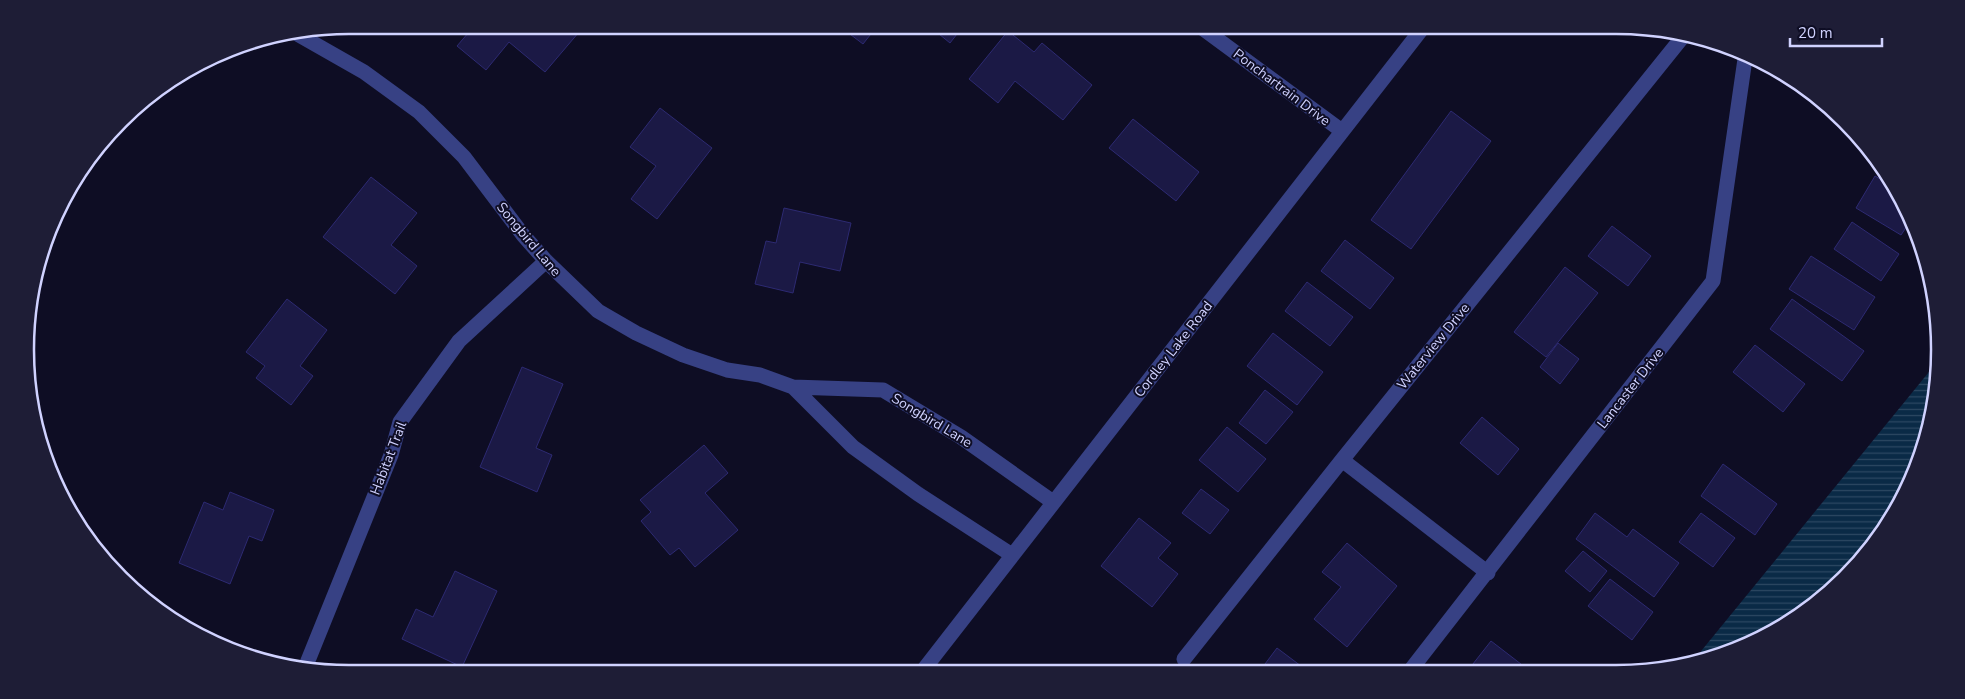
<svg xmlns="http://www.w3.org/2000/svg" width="1965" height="699" font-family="'Nunito Sans',sans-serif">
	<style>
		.water { fill: url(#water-rules) }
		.building { fill: #1b1945; stroke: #2d2a72 }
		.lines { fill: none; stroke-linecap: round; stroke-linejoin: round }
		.minor { stroke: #374184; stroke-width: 15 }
		.labels { text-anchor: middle; stroke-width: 4; stroke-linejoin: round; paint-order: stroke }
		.street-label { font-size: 14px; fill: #d0d2ff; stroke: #0e0d24 }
		.rim { fill: none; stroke: #d0d2ff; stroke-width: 2.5 }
	</style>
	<defs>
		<pattern id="water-rules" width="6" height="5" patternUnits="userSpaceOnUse" patternTransform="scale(1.25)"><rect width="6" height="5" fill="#0a2a46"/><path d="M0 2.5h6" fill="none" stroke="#2d4862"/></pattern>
	</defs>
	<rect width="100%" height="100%" fill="#0e0d24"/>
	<path class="water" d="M1933,367L1929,433L1896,512L1830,593L1759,641L1693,661Z"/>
	<path class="building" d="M475,25H585L545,72L509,42L486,70L457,46Z
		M838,25H878L863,44Z
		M928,25H964L950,43Z
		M1008,31L1034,52L1042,43L1092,85L1063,120L1015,81L998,103L969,79Z
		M660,108L712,148L657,219L631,199L656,166L630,147Z
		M1451,111L1491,141L1411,249L1371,220Z
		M1133,119L1199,172L1176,201L1109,148Z
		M1875,176L1897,189L1909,223L1901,235L1856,208Z
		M371,177L417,213L391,245L417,266L395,294L323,237Z
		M784,208L851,223L840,271L800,262L793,293L755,284L766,241L776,243Z
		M1852,222L1899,254L1881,281L1834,249Z
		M1612,226L1651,256L1628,286L1588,256Z
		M1345,240L1394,278L1370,309L1321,271Z
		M1811,256L1875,297L1854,330L1789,289Z
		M1565,267L1598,293L1546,357L1514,332Z
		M1307,282L1353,317L1330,346L1285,311Z
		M287,299L327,330L300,366L313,376L291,405L256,378L265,366L246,352Z
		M1792,299L1864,351L1842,381L1770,329Z
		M1273,333L1323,372L1297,405L1247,366Z
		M1558,343L1579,359L1560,384L1540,367Z
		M1755,345L1805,384L1783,412L1733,372Z
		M522,367L563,384L536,448L552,455L537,492L480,467Z
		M1265,390L1293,412L1266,444L1239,423Z
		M1482,417L1519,449L1498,475L1460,443Z
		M1227,427L1266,459L1238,492L1199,460Z
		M704,445L728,473L705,493L738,530L695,567L679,548L670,555L641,521L651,512L640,500Z
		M1723,464L1777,504L1755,535L1701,496Z
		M1201,489L1229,510L1210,534L1182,513Z
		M230,492L274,510L262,541L249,536L230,584L179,563L204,502L223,510Z
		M1595,513L1627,537L1633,529L1679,563L1654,597L1576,539Z
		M1701,513L1735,538L1713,567L1679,542Z
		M1139,518L1171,543L1158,558L1178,574L1152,607L1101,566Z
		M1347,543L1397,586L1347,647L1314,619L1341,587L1322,572Z
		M1583,551L1607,571L1590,592L1565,571Z
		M455,571L497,591L462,667L402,639L416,609L433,617Z
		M1610,579L1653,612L1632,640L1588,606Z
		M1491,641L1530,671L1472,672L1469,669Z
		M1277,648L1309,672H1259Z"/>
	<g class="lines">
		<path class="minor" d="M1198,25L1342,131
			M299,35L364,72L419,112L464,157L523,235L546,261L598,311L636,333L683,355L727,370L760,375L793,387L883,390L961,437L1053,502
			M793,387L853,447L918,494L1012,555
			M1342,460L1488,573
			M1184,659L1342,460L1685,34
			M305,668L391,455L400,422L459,341L546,261
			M1409,672L1713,281L1745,59
			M921,673L1425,25"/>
	</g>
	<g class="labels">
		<g class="street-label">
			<text transform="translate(1282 87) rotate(37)" y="5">Ponchartrain Drive</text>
			<text transform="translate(529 239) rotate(50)" y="5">Songbird Lane</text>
			<text transform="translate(1433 346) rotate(-51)" y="5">Waterview Drive</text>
			<text transform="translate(1173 349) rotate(-52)" y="5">Cordley Lake Road</text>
			<text transform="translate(1630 388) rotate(-52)" y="5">Lancaster Drive</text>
			<text transform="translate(932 420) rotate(31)" y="5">Songbird Lane</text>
			<text transform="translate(388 458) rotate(-69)" y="5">Habitat Trail</text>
		</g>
	</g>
	<path d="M0 0H1965V699H0ZM349 34H1616A315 315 0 0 1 1931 349V350A315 315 0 0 1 1616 665H349A315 315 0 0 1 34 350V349A315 315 0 0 1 349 34Z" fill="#1e1d36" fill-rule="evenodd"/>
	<path class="rim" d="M349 34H1616A315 315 0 0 1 1931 349V350A315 315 0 0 1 1616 665H349A315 315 0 0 1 34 350V349A315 315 0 0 1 349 34Z"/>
	<path d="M1790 38v8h92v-8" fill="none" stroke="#d0d2ff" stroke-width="2.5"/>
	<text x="1798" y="38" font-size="15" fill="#d0d2ff" stroke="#0e0d24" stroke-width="4" paint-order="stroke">20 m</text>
</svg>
